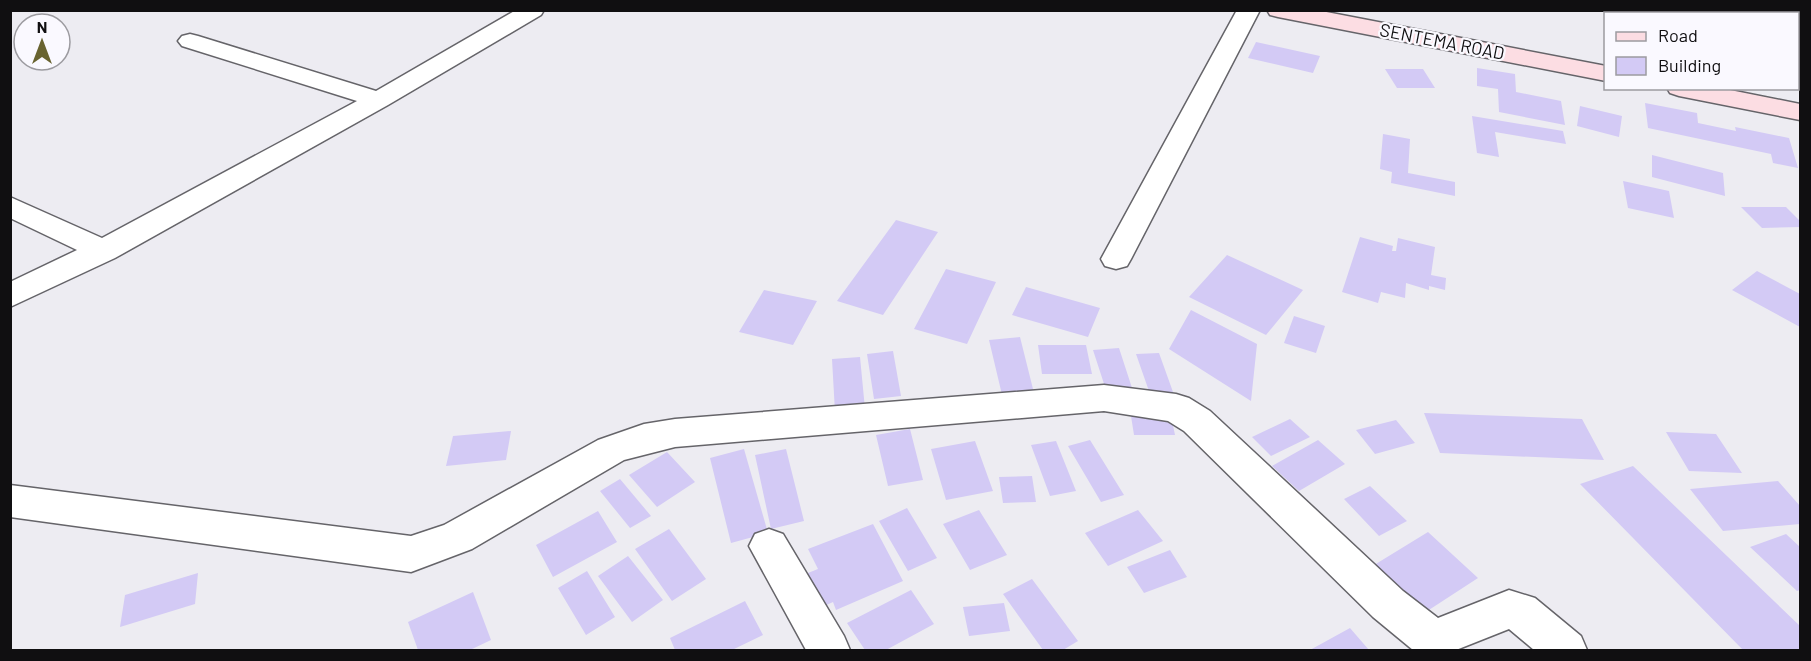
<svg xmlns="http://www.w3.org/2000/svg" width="1811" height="661" font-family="Barlow,sans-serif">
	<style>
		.building { fill: #d3caf5 }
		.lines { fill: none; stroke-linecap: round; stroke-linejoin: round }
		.minor-casing { stroke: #656469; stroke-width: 3 }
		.secondary-casing { stroke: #656469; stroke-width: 3 }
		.minor { fill: #fff; fill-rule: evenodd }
		.secondary { fill: #fcdde3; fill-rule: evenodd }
		.labels { text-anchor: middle; stroke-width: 4.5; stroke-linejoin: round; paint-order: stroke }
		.far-street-label { font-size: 18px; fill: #100f11; stroke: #faf9ff }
	</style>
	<rect width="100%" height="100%" fill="#edecf2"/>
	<path class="building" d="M1256,42L1320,56L1313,73L1248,58Z
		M1477,68L1515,74L1516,92L1561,101L1565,125L1499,112L1498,89L1477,86Z
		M1385,69H1423L1435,88H1397Z
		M1645,103L1697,113L1698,123L1736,131L1735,127L1789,138L1798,168L1773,163L1771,154L1648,128Z
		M1580,106L1622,116L1619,137L1577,126Z
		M1472,116L1563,131L1566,144L1495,132L1499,157L1477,153Z
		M1383,134L1410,139L1408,173L1455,182V196L1391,183L1392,172L1380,169Z
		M1652,155L1723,173L1725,196L1652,177Z
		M1623,181L1669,191L1674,218L1628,208Z
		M1741,207H1786L1800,221V227L1762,228Z
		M896,220L938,232L883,315L837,301Z
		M1360,237L1393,246L1392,251H1396L1398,238L1435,247L1431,275L1446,278L1445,290L1429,286V290L1406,283L1405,298L1381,292L1378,303L1342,292Z
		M1227,255L1303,290L1266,335L1189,297Z
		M946,269L996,282L967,344L914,329Z
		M1757,271L1800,294V327L1732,290Z
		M1026,287L1100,308L1088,337L1012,315Z
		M764,290L817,301L793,345L739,332Z
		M1191,310L1257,344L1251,401L1169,349Z
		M1294,316L1325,326L1316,353L1284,343Z
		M1020,337L1035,397L1003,399L989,340Z
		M1038,345H1086L1092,374H1042Z
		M1119,348L1133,391L1107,393L1093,350Z
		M893,351L901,396L874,399L867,354Z
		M1159,353L1173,392L1150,394L1136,354Z
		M860,357L865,409L835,412L832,359Z
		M1424,413L1582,419L1604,460L1440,453Z
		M1131,416H1171L1175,435H1134Z
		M1290,419L1310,437L1271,456L1252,437Z
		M1396,420L1415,443L1375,454L1356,430Z
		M910,429L923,480L888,486L876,435Z
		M511,431L506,460L446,466L453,436Z
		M1666,432L1716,434L1742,473L1689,471Z
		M1090,440L1124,495L1101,502L1068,446Z
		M1318,440L1345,464L1299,491L1272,466Z
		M975,441L993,491L946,500L931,449Z
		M1056,441L1076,491L1050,496L1031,445Z
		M744,449L768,533L731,543L710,458Z
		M786,449L804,521L771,529L755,455Z
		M667,452L695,482L657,507L629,475Z
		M1633,466L1800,626V650H1743L1580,484Z
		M1032,476L1036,502L1003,503L999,477Z
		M620,479L651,516L630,528L600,491Z
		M1778,481L1800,506V524L1723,531L1690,489Z
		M1370,486L1407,521L1379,536L1344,499Z
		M907,508L937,558L908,571L879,521Z
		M979,510L1007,555L970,570L943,524Z
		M1138,510L1163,541L1108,566L1085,533Z
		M598,511L617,542L553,577L536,545Z
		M873,524L903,581L836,610L833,602L820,608L803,575L818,569L808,549Z
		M669,529L706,579L672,601L635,549Z
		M1428,532L1478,578L1415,619L1366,570Z
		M1786,534L1800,547V590L1797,591L1750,547Z
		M1170,550L1187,577L1144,593L1127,567Z
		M628,556L663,600L632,622L598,576Z
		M587,571L615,617L586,635L558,588Z
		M198,573L195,604L120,627L125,595Z
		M1032,579L1078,641L1063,650H1043L1003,594Z
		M911,590L934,624L886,650H865L847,623Z
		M473,592L491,640L470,650H418L408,622Z
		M745,601L763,635L732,650H675L670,638Z
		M1004,603L1010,631L969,636L963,607Z
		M1350,628L1369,650H1310Z"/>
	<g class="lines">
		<defs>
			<path id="minor" d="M516,10H544L541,15L388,105L115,258L10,307V282L77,250L10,218V197L102,238L357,101L182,46L178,41L182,36L190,34L198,36L376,91Z
				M1237,10H1260L1131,259L1127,266L1116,269L1105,266L1101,259Z
				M1104,385L1176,394L1189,398L1210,411L1403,591L1438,618L1509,590L1535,598L1581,636L1587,650H1534L1509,629L1456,650H1413L1373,617L1184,431L1168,421L1104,411L675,447L624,460L472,549L411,572L10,517V485L411,536L444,525L598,440L644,424L675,419Z
				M769,529L783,534L844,636L850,650H806L749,546L755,534Z"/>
			<path id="secondary" d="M1267,10H1316L1606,66V81L1278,17L1270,15Z
				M1667,88H1720L1800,104V120L1679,96L1670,93Z"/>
		</defs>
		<use href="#minor" class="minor-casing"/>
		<use href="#secondary" class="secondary-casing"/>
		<use href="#minor" class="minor"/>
		<use href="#secondary" class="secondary"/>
	</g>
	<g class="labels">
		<g class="far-street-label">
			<text transform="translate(1442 42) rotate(11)" y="6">SENTEMA ROAD</text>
		</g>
	</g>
	<rect width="1811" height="661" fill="none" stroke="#100f11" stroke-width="24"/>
	<rect x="1604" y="12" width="195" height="78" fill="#faf9ff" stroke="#9c9ba0" stroke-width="1.5"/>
	<rect x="1616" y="32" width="30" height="9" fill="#fcdde3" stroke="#9c9ba0" stroke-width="1.5"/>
	<text x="1658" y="42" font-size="18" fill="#100f11">Road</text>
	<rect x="1616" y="57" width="30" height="18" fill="#d3caf5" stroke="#9c9ba0" stroke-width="1.5"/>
	<text x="1658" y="72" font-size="18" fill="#100f11">Building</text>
	<g transform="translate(42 42)"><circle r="28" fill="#faf9ff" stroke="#9c9ba0" stroke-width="1.5"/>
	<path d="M0-4.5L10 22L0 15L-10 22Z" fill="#686330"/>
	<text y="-9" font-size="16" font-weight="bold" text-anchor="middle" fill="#100f11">N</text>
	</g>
</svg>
